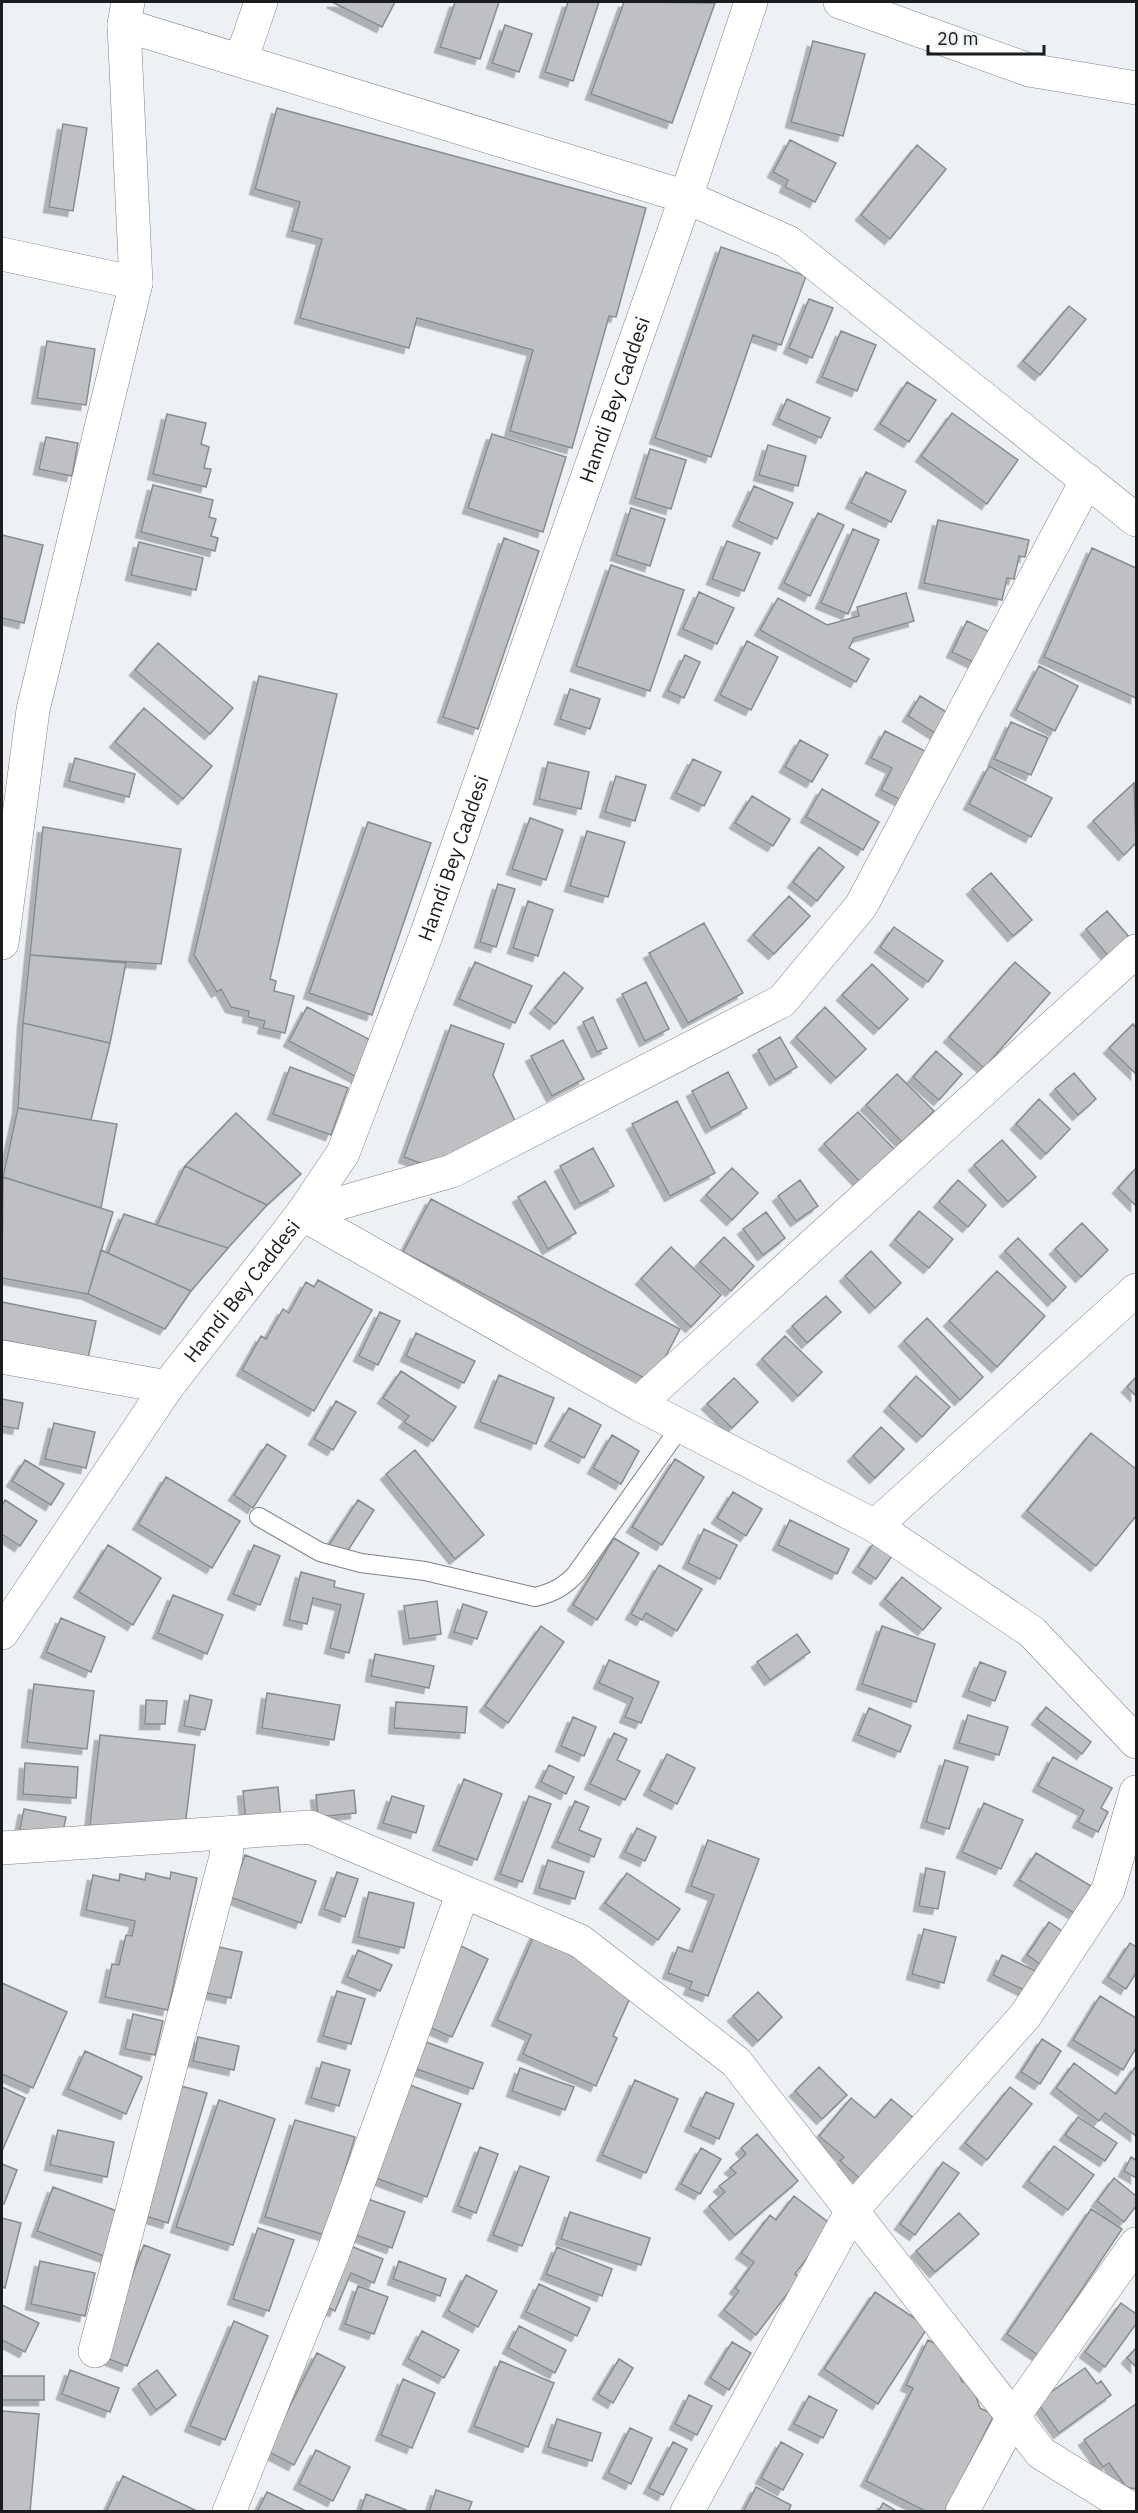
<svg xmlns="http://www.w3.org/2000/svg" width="1138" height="2513" font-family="'IBM Plex Sans',sans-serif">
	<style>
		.building { fill: #bec0c4; stroke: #898c8f; stroke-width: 1.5; filter: url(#shadow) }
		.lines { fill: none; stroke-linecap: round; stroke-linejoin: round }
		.lane-casing { stroke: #808286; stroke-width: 20 }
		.street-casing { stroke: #808286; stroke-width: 34 }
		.lane { stroke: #fff; stroke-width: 18 }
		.street { stroke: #fff; stroke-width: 33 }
		.labels { text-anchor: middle; stroke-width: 4.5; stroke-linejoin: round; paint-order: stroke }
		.street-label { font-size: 20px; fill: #1b1c1d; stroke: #edf0f4 }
	</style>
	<defs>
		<filter id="shadow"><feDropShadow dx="-5.5" dy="5.5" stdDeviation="0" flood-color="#0004"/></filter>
	</defs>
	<rect width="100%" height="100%" fill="#edf0f4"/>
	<path class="building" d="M332,2H395L382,27Z
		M455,2H499L480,59L440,47Z
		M568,2H599L573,81L545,72Z
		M624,2L715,3L672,123L591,94Z
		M505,25L532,34L519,72L492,63Z
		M813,41L865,54L843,136L791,122Z
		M277,108L646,208L616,317L609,316L572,448L510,431L533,350L417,318L409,348L300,318L322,239L292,231L300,202L255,189Z
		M63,124L87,128L73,211L49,207Z
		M790,140L836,163L815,202L785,187L788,180L773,172Z
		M917,145L946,169L890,239L861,215Z
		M721,247L806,276L781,345L753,335L711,457L655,438Z
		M809,299L833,308L812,358L789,348Z
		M1069,306L1086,319L1040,375L1023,361Z
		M841,331L876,345L857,391L822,377Z
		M47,341L95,349L86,405L37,398Z
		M907,382L936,400L909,442L880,424Z
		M787,399L830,418L821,438L778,419Z
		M952,413L1018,460L987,504L921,456Z
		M167,414L206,423L201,444L209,447L204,468L211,469L206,487L153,474Z
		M492,434L566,457L543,532L468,508Z
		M46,437L78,443L72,476L39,469Z
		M768,445L806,456L798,486L759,475Z
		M650,449L686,460L671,509L635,498Z
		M866,472L906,491L891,522L851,503Z
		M153,485L213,500L209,517L216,519L211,536L218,538L215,551L141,532Z
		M754,486L793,503L777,539L738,521Z
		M631,508L665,519L650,566L616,555Z
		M818,513L844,525L810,596L784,583Z
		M938,520L1029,540L1025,557L1019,556L1014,579L1007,578L1002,600L924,583Z
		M853,529L879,540L848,614L821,603Z
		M2,535L43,545L24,623L2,618Z
		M504,538L539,551L478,729L443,717Z
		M727,541L760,553L744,591L712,579Z
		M139,542L203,558L196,590L131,575Z
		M1092,548L1136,568V698L1044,657Z
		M611,565L684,590L650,691L576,666Z
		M699,592L734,608L717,644L683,629Z
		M906,593L914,621L854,638L849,648L869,659L856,682L760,630L778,598L827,625L859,616L857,607Z
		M967,621L992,633L977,664L952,652Z
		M747,641L778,657L751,710L720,695Z
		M158,643L233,708L210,734L135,670Z
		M685,655L700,662L684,698L668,691Z
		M1039,666L1078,686L1055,731L1016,710Z
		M259,676L337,694L270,979L276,981L274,991L294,996L285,1033L263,1028L265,1021L248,1017L249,1011L231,1007L221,989L217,992L194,955Z
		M570,689L600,699L590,729L560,719Z
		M920,696L953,716L941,737L908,716Z
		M144,708L212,766L183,799L115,742Z
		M1011,722L1048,738L1031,775L994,759Z
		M885,731L929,753L905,802L881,790L892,768L871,758Z
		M800,740L828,755L812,782L785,767Z
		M75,758L135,774L129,797L69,781Z
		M693,759L721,772L704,806L676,793Z
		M548,762L589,772L581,809L539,799Z
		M989,766L1052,798L1031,837L969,804Z
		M616,776L646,785L635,821L605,812Z
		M1134,783L1136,843L1124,855L1093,821Z
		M822,789L879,822L863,850L806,817Z
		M752,796L790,819L773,846L735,823Z
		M530,818L563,830L546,880L512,869Z
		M368,822L431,843L372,1015L309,993Z
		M43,827L181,849L161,964L30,955Z
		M587,831L625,842L608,897L570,886Z
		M819,847L844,867L817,901L793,882Z
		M991,873L1032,920L1013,936L972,889Z
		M498,884L515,889L496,947L480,942Z
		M789,896L810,916L774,954L753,935Z
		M528,901L553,910L538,956L513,948Z
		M1107,911L1130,938L1109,957L1086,929Z
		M704,923L743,993L688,1023L649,953Z
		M894,927L943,961L928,982L880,947Z
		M30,955L126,963L110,1043L23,1023Z
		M475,962L532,986L515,1023L459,999Z
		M1015,962L1050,993L984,1068L949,1037Z
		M872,964L908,999L879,1029L842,995Z
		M564,972L583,988L555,1024L535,1008Z
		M646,982L669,1029L645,1041L622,994Z
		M307,1007L378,1044L360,1079L289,1041Z
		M825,1007L866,1049L836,1078L796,1037Z
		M593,1017L607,1048L597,1052L583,1022Z
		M23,1023L110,1043L91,1120L18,1108Z
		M1133,1024L1136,1028V1074L1109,1048Z
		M451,1025L504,1044L493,1075L517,1125L431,1167L404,1157Z
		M780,1037L797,1067L775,1080L758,1050Z
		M563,1040L584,1079L552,1096L531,1056Z
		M936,1051L962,1074L939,1100L913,1077Z
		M290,1067L348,1088L331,1135L273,1114Z
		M728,1072L747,1108L711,1128L692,1091Z
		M1074,1073L1096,1099L1078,1115L1055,1089Z
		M897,1074L934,1111L902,1142L866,1105Z
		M1039,1099L1070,1129L1046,1154L1016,1124Z
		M677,1101L715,1173L670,1196L632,1124Z
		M18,1108L117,1124L101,1208L3,1177Z
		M858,1112L895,1150L861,1183L824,1144Z
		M236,1113L301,1174L267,1205L185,1166Z
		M1002,1140L1036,1177L1008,1202L974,1165Z
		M593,1148L614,1186L580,1204L560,1166Z
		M185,1166L267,1205L228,1248L157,1225Z
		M732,1168L758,1193L732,1220L706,1195Z
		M1136,1168V1206L1118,1188Z
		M3,1177L113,1212L88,1294L2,1278Z
		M800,1180L818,1206L796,1221L778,1196Z
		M958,1180L986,1205L968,1227L939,1202Z
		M545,1181L576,1233L548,1249L518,1197Z
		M431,1199L680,1329L652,1382L403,1252Z
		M919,1211L953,1239L929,1268L895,1240Z
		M766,1212L785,1238L763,1255L743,1229Z
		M124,1214L157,1225L228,1248L191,1291L108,1253Z
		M1082,1223L1108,1250L1081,1277L1055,1249Z
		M724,1237L754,1266L731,1291L700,1262Z
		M1018,1238L1066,1287L1053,1301L1005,1251Z
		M671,1247L721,1295L691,1327L641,1279Z
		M101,1250L191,1291L165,1329L88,1294Z
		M871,1251L901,1283L875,1308L845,1276Z
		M997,1271L1045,1316L997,1367L949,1321Z
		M318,1280L372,1310L314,1411L242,1370L261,1336L266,1339L283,1309L289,1313L306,1282L314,1287Z
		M826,1296L841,1312L807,1343L792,1326Z
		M2,1302L96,1321L88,1358L2,1340Z
		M380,1312L400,1321L378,1365L359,1356Z
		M927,1318L983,1377L960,1400L904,1341Z
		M416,1333L475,1361L464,1383L406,1356Z
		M785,1336L822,1372L798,1396L762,1359Z
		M401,1371L456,1407L433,1441L404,1422L409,1416L383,1398Z
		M499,1375L554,1398L536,1444L480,1422Z
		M916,1376L950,1407L922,1437L889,1406Z
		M1136,1377V1396L1127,1387Z
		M734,1378L758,1402L732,1428L707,1404Z
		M2,1399L23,1403L18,1429L2,1426Z
		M336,1401L356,1412L333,1450L314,1439Z
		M569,1408L601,1425L584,1458L550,1441Z
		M54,1423L95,1432L86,1468L45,1459Z
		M881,1427L904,1449L875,1478L853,1456Z
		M1091,1433L1136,1469V1516L1096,1566L1027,1511Z
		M612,1435L639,1451L621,1484L593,1468Z
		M267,1444L286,1456L253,1508L234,1495Z
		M415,1450L484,1535L455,1559L386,1474Z
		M675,1459L704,1477L662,1545L632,1527Z
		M25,1460L64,1484L51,1505L12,1481Z
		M166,1477L240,1521L212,1568L138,1524Z
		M733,1492L762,1509L746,1536L717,1518Z
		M5,1500L37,1521L20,1546L2,1534V1506Z
		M358,1500L374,1510L345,1555L329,1545Z
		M790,1520L849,1549L837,1574L778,1545Z
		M704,1529L737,1545L720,1579L688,1563Z
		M614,1538L639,1553L597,1620L573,1605Z
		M875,1541L894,1553L876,1579L858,1567Z
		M108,1545L161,1578L133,1625L79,1592Z
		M254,1545L280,1556L260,1605L233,1594Z
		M659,1565L702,1589L677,1631L646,1613L642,1620L631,1614Z
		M301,1572L335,1581L334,1587L364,1594L349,1653L330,1648L341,1605L313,1598L307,1624L289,1620Z
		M902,1577L941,1608L923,1630L885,1599Z
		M173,1595L223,1615L207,1654L158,1633Z
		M437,1601L441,1634L409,1639L404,1606Z
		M463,1604L487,1612L477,1639L454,1632Z
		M61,1618L105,1637L91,1672L46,1652Z
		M541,1626L564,1642L508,1723L485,1706Z
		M882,1626L935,1644L916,1702L862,1684Z
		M797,1634L810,1652L770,1680L757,1662Z
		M375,1654L434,1666L429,1688L371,1676Z
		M609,1660L659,1682L641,1723L625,1717L633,1698L599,1683Z
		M980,1662L1006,1672L995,1701L968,1691Z
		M34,1684L94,1691L87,1749L27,1742Z
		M267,1693L340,1705L334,1740L262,1728Z
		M190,1695L212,1700L205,1730L184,1726Z
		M146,1700L167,1701L165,1724H145Z
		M396,1702L467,1707L465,1733L394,1728Z
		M1046,1707L1091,1742L1082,1754L1037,1719Z
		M869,1708L911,1726L900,1752L858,1735Z
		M968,1715L1008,1727L999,1755L959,1743Z
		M573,1717L596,1727L584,1756L561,1746Z
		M614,1733L627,1739L617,1760L640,1771L625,1800L590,1784Z
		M100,1735L195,1745L184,1835L90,1825Z
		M667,1754L695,1768L677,1804L649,1790Z
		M1053,1757L1112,1788L1101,1808L1108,1812L1098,1832L1078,1822L1084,1810L1038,1786Z
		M945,1760L968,1767L949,1829L926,1822Z
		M25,1763L78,1767L76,1798L23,1794Z
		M549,1765L574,1777L566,1794L541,1782Z
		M464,1779L502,1794L477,1860L438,1845Z
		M278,1787L281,1820L246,1824L243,1791Z
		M354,1790L356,1813L318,1817L316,1795Z
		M392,1796L424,1806L416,1833L383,1823Z
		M529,1796L551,1804L522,1882L500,1874Z
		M575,1801L589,1807L579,1830L601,1839L594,1857L557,1842Z
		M984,1803L1023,1820L1001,1869L962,1852Z
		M24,1809L66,1817L61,1841L19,1833Z
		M637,1828L656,1837L645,1861L625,1852Z
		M708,1840L759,1859L708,1996L689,1989L692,1982L668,1973L678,1947L692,1952L714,1895L691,1886Z
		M1036,1853L1091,1886L1074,1913L1019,1880Z
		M245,1855L316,1881L301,1923L230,1897Z
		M548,1860L584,1872L575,1899L539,1888Z
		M926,1868L945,1872L938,1909L919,1906Z
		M171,1872L197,1878L168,2010L105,1997L112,1964L119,1965L126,1935L132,1936L135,1921L86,1910L93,1875L119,1881L120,1874L145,1880L146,1873L170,1879Z
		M337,1872L358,1879L345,1917L324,1909Z
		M627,1873L680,1909L658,1940L605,1903Z
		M369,1892L414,1903L404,1948L358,1937Z
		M1049,1922L1065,1933L1043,1966L1027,1955Z
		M537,1929L634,1989L613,2036L617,2038L596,2086L523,2054L531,2035L497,2020Z
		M924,1929L956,1937L944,1983L912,1974Z
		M1130,1943L1136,1947V1973L1126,1989L1108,1977Z
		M457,1944L488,1959L452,2037L420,2023Z
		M214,1946L242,1952L231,1998L203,1992Z
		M358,1950L392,1965L380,1991L347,1977Z
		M1002,1955L1038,1972L1028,1992L993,1975Z
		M2,1983L67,2012L33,2088L2,2074Z
		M337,1991L365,1999L351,2044L323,2036Z
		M758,1992L782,2017L758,2041L733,2016Z
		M1100,1996L1136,2018V2048L1123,2070L1073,2040Z
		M133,2014L163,2021L155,2055L125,2049Z
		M198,2037L239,2046L234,2070L193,2061Z
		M418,2039L483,2063L473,2089L408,2066Z
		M1042,2039L1061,2051L1040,2084L1021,2072Z
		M85,2051L142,2077L126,2114L68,2089Z
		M322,2062L350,2070L339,2106L311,2098Z
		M1074,2063L1116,2094L1136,2066V2136L1105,2113L1099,2121L1056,2088Z
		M819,2067L847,2095L822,2119L795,2091Z
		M520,2068L574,2087L565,2110L512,2091Z
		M635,2080L678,2099L646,2173L602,2155Z
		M407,2084L461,2104L427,2197L373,2177Z
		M181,2086L207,2093L168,2223L142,2215Z
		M2,2087L25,2098L2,2151Z
		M1010,2087L1032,2104L987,2160L965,2143Z
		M706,2092L734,2104L719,2139L690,2126Z
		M851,2098L875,2118L891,2099L916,2120L864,2182L840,2161L844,2157L819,2136Z
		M219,2100L275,2119L233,2245L176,2227Z
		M1078,2117L1117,2143L1105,2161L1065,2135Z
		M295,2120L355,2137L325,2235L265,2217Z
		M58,2130L114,2142L107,2177L50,2165Z
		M757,2134L798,2181L735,2235L709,2206L725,2192L719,2186L736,2173L730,2168L746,2154L741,2148Z
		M1054,2146L1094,2175L1068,2210L1028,2181Z
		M480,2147L498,2154L476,2213L458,2206Z
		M701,2148L721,2159L700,2194L681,2184Z
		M1131,2157L1136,2160V2178L1124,2171Z
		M943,2162L959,2173L915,2235L900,2224Z
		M2,2164L17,2170L4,2204L2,2203Z
		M520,2166L549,2177L522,2246L493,2235Z
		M1114,2178L1136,2196V2206L1124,2222L1097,2201Z
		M53,2187L125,2214L109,2258L37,2231Z
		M794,2196L832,2225L795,2274L800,2277L756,2335L724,2310L739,2291L735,2288L754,2262L741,2253L770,2215L776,2220Z
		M365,2198L405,2212L392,2248L353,2234Z
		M1091,2209L1122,2229L1038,2355L1007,2334Z
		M570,2212L650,2238L641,2265L561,2239Z
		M959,2213L979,2234L935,2272L916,2251Z
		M2,2218L21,2223L5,2288L2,2287Z
		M258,2228L294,2240L269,2311L233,2299Z
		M144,2245L170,2255L127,2366L101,2356Z
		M348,2245L383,2259L374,2283L351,2273L335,2311L324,2306Z
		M557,2247L612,2269L602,2296L546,2274Z
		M40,2261L95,2273L85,2316L31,2304Z
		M399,2261L446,2279L440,2296L393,2279Z
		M466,2275L497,2291L478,2327L448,2311Z
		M539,2284L590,2308L577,2336L526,2312Z
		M358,2286L388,2297L374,2334L345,2324Z
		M875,2292L928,2327L878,2404L824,2369Z
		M1121,2303L1136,2314V2324L1105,2367L1085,2352Z
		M2,2305L39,2323L25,2352L2,2340Z
		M234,2321L268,2336L225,2440L190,2426Z
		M519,2326L566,2350L555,2373L508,2348Z
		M422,2331L459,2350L444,2378L408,2359Z
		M928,2340L952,2352L962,2382L970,2379L980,2408L994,2415L945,2512H927L866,2481L913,2388L906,2385Z
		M732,2342L751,2353L729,2390L710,2378Z
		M1136,2348V2367L1127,2358Z
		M317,2353L345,2367L294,2465L267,2451Z
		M619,2359L633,2368L613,2403L598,2394Z
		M500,2361L554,2383L528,2447L474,2426Z
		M1085,2368L1097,2384L1101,2381L1111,2395L1059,2433L1037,2402Z
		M70,2370L119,2388L110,2412L62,2394Z
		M157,2370L176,2395L156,2410L138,2384Z
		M2,2376H44V2400H2Z
		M403,2379L435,2393L412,2448L381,2435Z
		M689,2395L712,2406L697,2435L675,2424Z
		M809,2396L837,2410L823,2438L794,2424Z
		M1136,2404V2489L1126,2487L1109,2463L1103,2467L1084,2440Z
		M2,2411L39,2414L30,2512H2Z
		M557,2419L601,2433L592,2461L548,2447Z
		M630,2428L652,2438L631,2484L608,2473Z
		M673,2442L687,2449L663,2495L649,2488Z
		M781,2442L803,2454L783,2490L761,2478Z
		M316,2450L350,2467L333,2501L299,2484Z
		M123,2476L197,2511L196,2512H106Z
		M756,2487L791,2505L788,2512H743Z
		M436,2490L472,2502L468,2512H429Z
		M267,2492L308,2512H257Z
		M366,2494L406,2510L405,2512H360Z
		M883,2503L898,2512H878Z"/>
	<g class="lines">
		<defs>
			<path id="lane" d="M259,1517L320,1552L361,1563L425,1571L535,1597C552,1593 564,1587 576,1574L681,1426"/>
			<g id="street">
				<path d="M840,2L1029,70L1136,88"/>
				<path d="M124,25L686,197L788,242L1136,520"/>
				<path d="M241,60L261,2"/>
				<path d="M2,254L136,283"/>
				<path d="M2,943L33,710L136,283L124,25L128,2"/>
				<path d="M302,1214L452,1171L782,1001L861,906L1087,480"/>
				<path d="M302,1214L638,1404L875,1526L1032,1632L1136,1742"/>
				<path d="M2,1357L167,1387"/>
				<path d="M638,1404L1136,951"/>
				<path d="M875,1526L1136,1290"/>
				<path id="s1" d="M2,1633L167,1387L302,1214L343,1153L427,933L686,197L751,2"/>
				<path d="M2,1848L310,1827L580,1941L736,2062L1041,2453L1136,2512"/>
				<path d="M95,2351L226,1857L228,1833"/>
				<path d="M229,2512L333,2253L463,1892"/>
				<path d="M687,2512L853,2209L1025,2016L1108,1890L1136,1792"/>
				<path d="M962,2512L1013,2417L1136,2244"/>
			</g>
		</defs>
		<use href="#lane" class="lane-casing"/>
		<use href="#street" class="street-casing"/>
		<use href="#lane" class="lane"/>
		<use href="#street" class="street"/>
	</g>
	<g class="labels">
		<g class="street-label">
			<text dy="7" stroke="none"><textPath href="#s1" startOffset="1390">Hamdi Bey Caddesi</textPath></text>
			<text dy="7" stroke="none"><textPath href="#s1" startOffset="904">Hamdi Bey Caddesi</textPath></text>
			<text dy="7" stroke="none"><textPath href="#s1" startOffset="418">Hamdi Bey Caddesi</textPath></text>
		</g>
	</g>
	<rect width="1138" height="2513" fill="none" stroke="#1b1c1d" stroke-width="6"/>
	<path d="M928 45v9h116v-9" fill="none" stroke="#1b1c1d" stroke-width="3"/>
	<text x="937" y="45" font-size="18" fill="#1b1c1d" stroke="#edf0f4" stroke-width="4.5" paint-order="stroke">20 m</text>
</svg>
